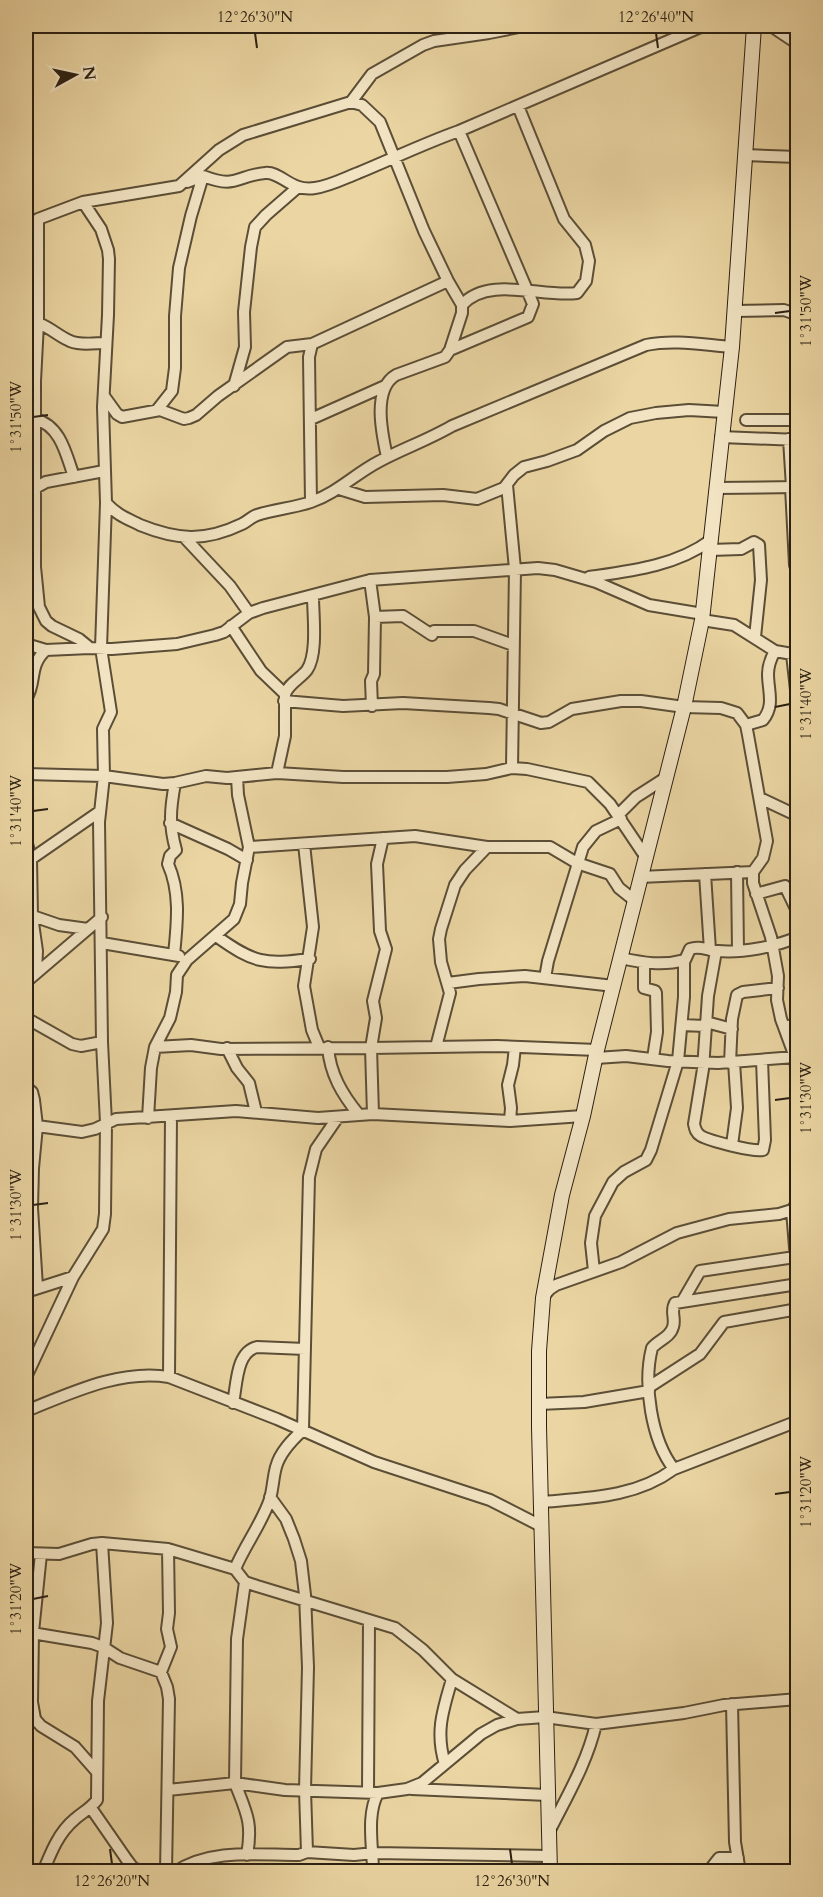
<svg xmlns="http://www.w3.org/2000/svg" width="823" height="1897" font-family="Cardo,serif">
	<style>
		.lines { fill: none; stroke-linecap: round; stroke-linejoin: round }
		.street-casing { stroke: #5b4e37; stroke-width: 14 }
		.secondary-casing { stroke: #2b2013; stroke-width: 16 }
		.street { stroke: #f2e4c3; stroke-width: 10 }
		.secondary { stroke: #f2e4c3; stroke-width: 14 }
		.ticks { fill: none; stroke: #2b2013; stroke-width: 2 }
		.neatline { fill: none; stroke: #2b2013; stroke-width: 2 }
		.ticks-label { font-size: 15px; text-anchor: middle; fill: #2b2013 }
	</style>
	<rect width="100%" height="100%" fill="#ebd6a3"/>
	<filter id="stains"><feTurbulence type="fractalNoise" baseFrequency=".00333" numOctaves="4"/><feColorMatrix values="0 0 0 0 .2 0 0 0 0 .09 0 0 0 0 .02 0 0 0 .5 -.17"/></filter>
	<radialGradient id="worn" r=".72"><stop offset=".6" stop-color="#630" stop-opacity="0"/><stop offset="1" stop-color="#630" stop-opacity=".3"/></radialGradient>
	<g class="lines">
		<defs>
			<path id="street" d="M771,26L798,44
				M351,102L372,74L423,45L434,41L489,33L524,26
				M459,131L703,26
				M745,155L798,157
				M187,182L203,176C237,189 235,176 265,173C281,171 290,192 315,188C330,186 345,178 358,173C392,159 425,143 459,131L533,304L528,317L450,350
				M38,219V323L35,381V567L39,607L46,621L52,626L79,639L90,648
				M26,230L38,219L83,202L179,186L219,150L243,135L351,102L362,105L380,122L424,231L448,281L462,305V313L450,350L445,357L396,375C372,389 382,434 387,457
				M462,305C488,275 543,298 577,293L586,281L589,261L585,245L564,219L518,106
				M734,311L784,310L798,315
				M26,319L38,314
				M38,323C51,328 57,335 68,340C78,346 95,343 106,343
				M234,386L245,347L244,312L251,247L255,227L266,215L297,188
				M104,396L117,414L122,417L160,410L184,419L189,418L196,415L218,396L287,347L312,344
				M157,410L172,391L175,368V316L179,268L191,216L203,176
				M35,419C61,426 66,454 74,477
				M311,419L385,386
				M746,420H798
				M721,437L798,440
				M789,439L792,487
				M507,485L515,569L512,768
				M791,487L795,565L798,571
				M716,488L797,487
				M339,489L365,497L443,495L477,499L504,488L514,475L524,467L547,461L577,450L604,431L630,418L656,413L689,410L724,412
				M26,493L46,482L104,471
				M311,502L309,357L312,344L448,281
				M106,503C117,515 126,518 140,525C177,540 205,542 242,524C247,522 251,517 257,515C275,509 294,508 311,502C337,493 355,474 378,462C402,449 428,440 452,426L646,345C674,339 704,345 732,347
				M185,538L230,586L249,613
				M710,550L741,549L754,542L759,545L761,580L755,637
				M589,577C631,571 676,566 711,540
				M370,580L375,617L374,674L371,681L372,706
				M375,617L403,616L432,635
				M702,620L734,625L775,651L798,655
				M231,626L261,671L285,694
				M434,631H474L513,645
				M26,644L46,650L90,648L112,649L177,644L215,635L224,632L249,613L263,608L370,580L538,568L555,570L596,582L649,605L703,614
				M792,654L798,708
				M26,699C37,682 28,666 46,650
				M284,701L343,706L403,703L489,708L499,709L541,723L549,722L572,709L621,701H641L684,707L721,708L737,713L746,725L748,735L767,841L763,858L753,872V883L771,937L778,976L777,1000L781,1019L795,1057L797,1077L796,1155L798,1186
				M746,725L763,720C775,705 768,691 768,674C768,665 771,658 775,651
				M277,773L285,736V694C289,683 300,679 307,670C318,654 313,615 313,596
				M26,774L104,776L163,784L175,783L206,776L227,778L277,773L343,777H447L486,774L512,768L527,769L588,782L610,804L645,856
				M760,798L798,816
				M618,815L636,797L664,779
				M170,823L228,849L247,860
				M383,838L377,864L380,931L386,949L373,1001L376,1018L371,1048L497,1046L597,1050
				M26,840L31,859L32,916L37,951L36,973
				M304,844L313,927L304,986L312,1030L319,1047
				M249,847L415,836L487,847
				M31,859L99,812
				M737,872L738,951
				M705,874L710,950
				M640,877L753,872
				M756,894L785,886L798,913
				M27,914L59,925L88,929
				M216,936C254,963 264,965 310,959
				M102,943L179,956
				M716,951L708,996L703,1069L694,1124C695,1129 696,1133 701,1136C710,1141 753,1152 763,1150L765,1140L762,1060
				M174,955C177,924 181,893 168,864L170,856L176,850C169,825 170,810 175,783
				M621,958C643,963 663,966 685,960L690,949C700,945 708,951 718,951C743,953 774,947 798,937
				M644,963V988L655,991L656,993L657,1032L653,1058
				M545,978L548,961L583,847L596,831L621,819
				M26,982L102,917
				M448,983L479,979L525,976L614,986
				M26,1018L72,1044L81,1046L102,1042
				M706,1022L732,1029
				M682,1025L705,1026
				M784,1027L798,1024
				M155,1047L191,1045L221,1049L371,1048L373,1114
				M328,1047C330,1074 342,1094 359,1115
				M436,1047L450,993L441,962L439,939L441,929L455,885L465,870L487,847H550L577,863L610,874L619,888L634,900
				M227,1048L237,1068L249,1083L256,1112
				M596,1058L626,1056L668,1061L718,1063L795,1057
				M730,1063L732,1019L737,995L743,992L778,988
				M26,1087L32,1092L34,1100L37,1126L33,1168L32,1208L37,1287
				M148,1118L151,1068L155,1047L170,1018L176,992L177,975L187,960L234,919L240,904L242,883L249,847L238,795L237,777
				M510,1121L511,1108L508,1085L513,1065L515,1047
				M37,1126L82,1132L95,1129L116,1119L236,1111L318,1118L373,1114L510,1121L583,1116
				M732,1145L737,1108L734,1062
				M792,1210L798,1285
				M594,1271L591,1243L595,1216L613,1182L624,1172L646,1160L651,1150L678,1061L684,997V960
				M26,1292L73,1277
				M543,1297L550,1289L556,1285L621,1262L677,1233L729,1219L779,1214L792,1210L798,1202
				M682,1302L700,1271L795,1257
				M26,1377L73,1277L103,1229L105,1214L106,1123L102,1042L99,822L104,776L103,729L111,712L101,648L106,503L103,407L108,315L109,259L108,250L101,229L83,202
				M169,1377L171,1116
				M649,1387L700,1354L724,1322L798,1309
				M233,1403C237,1384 236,1352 257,1347L305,1349
				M539,1404L584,1402L649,1391
				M26,1411C71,1393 120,1369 169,1377L277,1419L374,1462L490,1500L541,1526
				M674,1469C651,1440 643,1383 652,1348C658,1340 670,1338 673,1327C676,1318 670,1312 675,1303L798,1284
				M541,1502C587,1498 635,1498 674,1469L798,1421
				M26,1553L59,1554L92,1544L102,1543L168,1549
				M41,1554L33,1632L32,1702L35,1719L41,1726L75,1747L97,1772
				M235,1569L245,1582L257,1586L395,1628L423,1650L452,1679L517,1719
				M26,1632L92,1643L103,1647L120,1658L161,1672L171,1647L167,1629L169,1613L168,1549L235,1569C245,1545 262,1523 270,1499C273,1488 273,1478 276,1467C280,1452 292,1440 303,1430L309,1177L316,1149L338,1117
				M161,1672L167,1687L169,1699L166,1872
				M732,1704L735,1842L740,1872
				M26,1727L35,1719
				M445,1764C435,1732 443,1710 452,1679
				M412,1789L547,1795
				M168,1790L235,1783L237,1639L245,1582
				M368,1792L369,1621
				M91,1808L127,1860L133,1868L144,1872
				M549,1832C567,1796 587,1763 596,1724
				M307,1852L354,1855L374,1853L549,1856
				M247,1855C253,1822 246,1812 235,1783L285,1790L378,1793
				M43,1872C51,1852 59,1832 75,1819C83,1812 90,1809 97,1800L98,1701L107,1623L102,1543
				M175,1872C212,1848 257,1855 299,1855L307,1852L305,1790L308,1667L305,1595L301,1561L294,1539L286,1519L270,1497
				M373,1872C373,1847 366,1815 378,1793L407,1789L422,1783L481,1734L497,1725L517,1719L545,1717L596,1724L684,1713L724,1705L798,1699
				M708,1872L719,1858H738"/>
			<path id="secondary" d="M550,1872L539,1427V1351L543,1298L562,1195L583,1116L597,1050L684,707L702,620L732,347L754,26"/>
		</defs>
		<use href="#street" class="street-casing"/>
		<use href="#secondary" class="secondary-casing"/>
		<use href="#street" class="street"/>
		<use href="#secondary" class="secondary"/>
	</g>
	<path class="ticks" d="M255,33L257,48M656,33L658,48M775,313L790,311M33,417L48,415M775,707L790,704M33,811L48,809M775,1100L790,1098M33,1205L48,1203M775,1494L790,1492M33,1599L48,1596M110,1849L112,1864M510,1849L512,1864"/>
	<rect width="823" height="1897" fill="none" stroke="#ebd6a3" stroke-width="66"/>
	<g transform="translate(75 75) rotate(82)" stroke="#f2e4c3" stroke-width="4.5" paint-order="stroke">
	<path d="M0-4.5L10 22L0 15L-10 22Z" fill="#2b2013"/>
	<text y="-9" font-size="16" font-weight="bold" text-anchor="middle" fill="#2b2013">N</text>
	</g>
	<rect x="33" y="33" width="757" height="1831" class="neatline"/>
	<g class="ticks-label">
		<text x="255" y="22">12°26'30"N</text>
		<text x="656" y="22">12°26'40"N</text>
		<text transform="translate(806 311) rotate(-90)" y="5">1°31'50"W</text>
		<text transform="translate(16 417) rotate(-90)" y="5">1°31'50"W</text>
		<text transform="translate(806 704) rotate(-90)" y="5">1°31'40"W</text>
		<text transform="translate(16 811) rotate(-90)" y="5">1°31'40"W</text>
		<text transform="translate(806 1098) rotate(-90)" y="5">1°31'30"W</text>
		<text transform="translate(16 1205) rotate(-90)" y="5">1°31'30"W</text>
		<text transform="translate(806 1492) rotate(-90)" y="5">1°31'20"W</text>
		<text transform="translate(16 1599) rotate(-90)" y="5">1°31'20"W</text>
		<text x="112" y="1886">12°26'20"N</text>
		<text x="512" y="1886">12°26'30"N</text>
	</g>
	<rect width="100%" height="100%" filter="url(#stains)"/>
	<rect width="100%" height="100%" fill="url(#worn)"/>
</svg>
